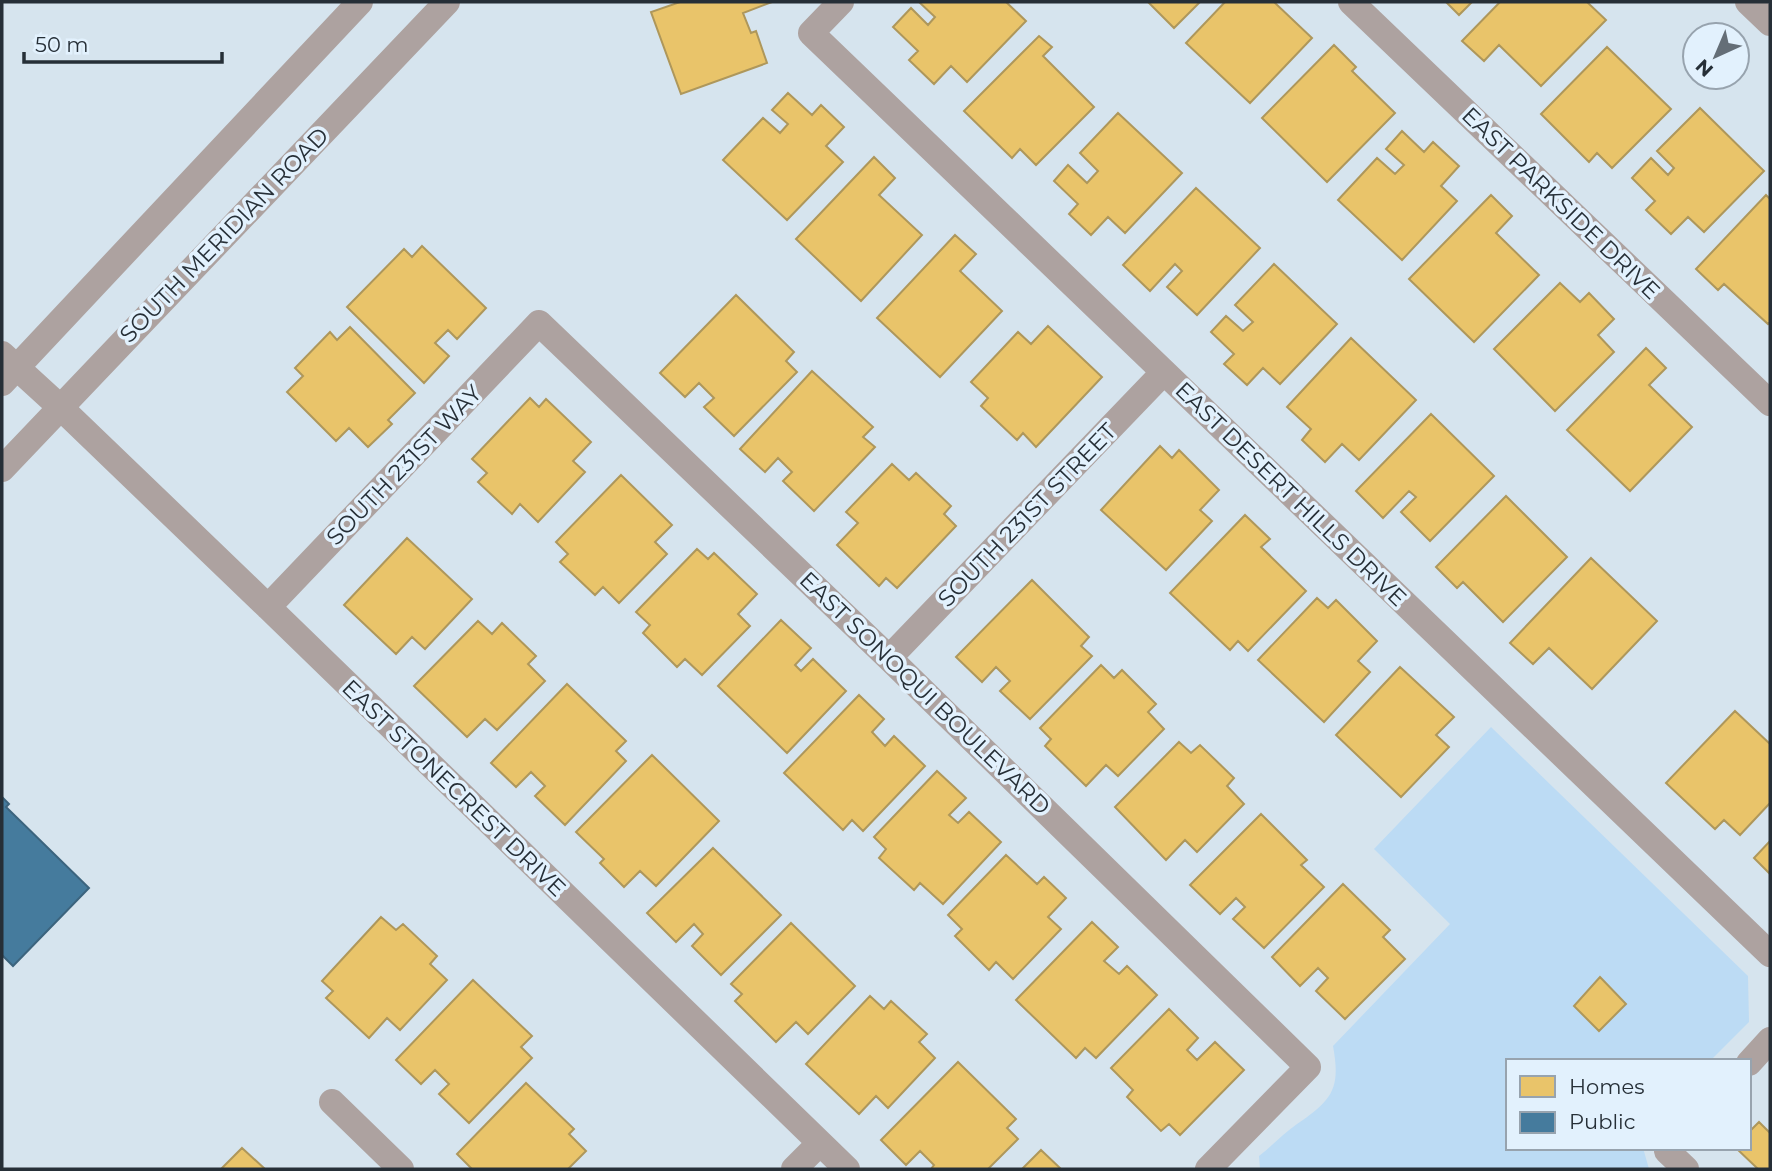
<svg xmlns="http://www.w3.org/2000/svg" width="1772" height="1171" font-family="Montserrat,sans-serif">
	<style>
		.green { fill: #bcdbf4 }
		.homes { fill: #e9c46a; stroke: #ae975b; stroke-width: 2 }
		.public { fill: #457b9d; stroke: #3c647e; stroke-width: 2 }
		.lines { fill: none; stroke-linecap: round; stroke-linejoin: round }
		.minor { stroke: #ada2a0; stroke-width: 26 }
		.labels { text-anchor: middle; stroke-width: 7; stroke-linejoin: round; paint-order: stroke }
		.street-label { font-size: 23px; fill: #262f37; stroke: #e2f1fd }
	</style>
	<rect width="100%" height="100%" fill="#d6e4ee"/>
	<path class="green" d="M1491,727L1748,976L1749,1022L1710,1061H1508V1148H1643L1649,1169H1260L1259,1156C1272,1146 1284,1133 1297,1124C1332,1100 1341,1089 1333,1046L1450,924L1374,849Z"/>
	<path class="homes" d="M680,2H772L743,13L751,33L756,31L767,63L681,94L651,12Z
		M919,2H1006L1026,21L967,82L951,66L934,84L909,60L918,51L893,27L911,8L928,25L935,17Z
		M1148,2H1200L1174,28Z
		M1225,2H1274L1312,38L1250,103L1186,43Z
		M1446,2H1472L1459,15Z
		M1500,2H1587L1606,20L1541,86L1499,45L1484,61L1462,41Z
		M1039,36L1052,47L1043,56L1094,107L1036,165L1020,149L1012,158L964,111Z
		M1334,45L1356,67L1352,71L1395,113L1327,182L1262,118Z
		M1607,47L1671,109L1612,168L1597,153L1589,162L1541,114Z
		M788,93L812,115L821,105L844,127L826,146L843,162L787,220L723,160L763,118L780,133L788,124L772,110Z
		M1700,108L1764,171L1704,232L1688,217L1671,234L1646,210L1655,201L1632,178L1651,158L1668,175L1674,168L1657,151Z
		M1118,113L1182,173L1125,233L1108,217L1091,235L1069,214L1078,204L1054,181L1068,165L1087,183L1098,171L1080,153Z
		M1402,131L1424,152L1433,142L1459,166L1441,186L1457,201L1402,260L1338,200L1377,158L1395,174L1404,165L1386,149Z
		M874,157L895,178L879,195L922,235L861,301L796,239Z
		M1196,188L1260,248L1197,315L1167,287L1182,271L1175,264L1150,291L1123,265Z
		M1491,195L1512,216L1496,233L1539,275L1474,342L1409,279Z
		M1766,195L1770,199V322L1768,324L1724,284L1718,290L1696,269Z
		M955,235L976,254L960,271L1002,311L940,377L877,318Z
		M422,246L486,308L457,339L448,330L435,343L449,356L424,383L347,307L404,249L412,257Z
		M1274,264L1337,324L1280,384L1263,368L1247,385L1224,364L1234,354L1211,332L1226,316L1243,331L1253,322L1235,305Z
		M1560,283L1580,302L1589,293L1614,319L1598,335L1614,352L1555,411L1494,349Z
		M736,295L794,352L786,361L797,372L734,436L704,407L714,398L699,383L685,397L660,373Z
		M1048,326L1102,377L1036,447L1023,433L1017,440L981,406L988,398L971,382L1018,332L1031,344Z
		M350,327L415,393L388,420L392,424L368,447L349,428L336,441L287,392L303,376L295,368L330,332L337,340Z
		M1351,338L1416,400L1359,460L1342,444L1325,462L1302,440L1311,429L1287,407Z
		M1646,348L1666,368L1649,385L1692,427L1630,491L1567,430Z
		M812,371L873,427L863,437L875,447L814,511L783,481L792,472L778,458L765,472L740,449Z
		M530,398L539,407L546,399L591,442L573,461L585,472L538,522L520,504L512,514L478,482L487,473L472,459Z
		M1431,414L1494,476L1430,541L1401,512L1416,497L1409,491L1383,518L1356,491Z
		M1160,446L1172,458L1179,450L1219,490L1200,510L1212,521L1166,570L1101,510Z
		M892,464L909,480L916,473L951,506L944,514L956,526L897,588L886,578L879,586L837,545L858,523L846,512Z
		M621,475L672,525L655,542L667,554L619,603L603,587L595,595L560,562L568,554L556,542Z
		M1506,496L1567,557L1503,622L1463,582L1457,588L1436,567Z
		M1245,515L1270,539L1261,547L1306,591L1248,651L1238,641L1230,650L1170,593Z
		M407,538L472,599L425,649L412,637L396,654L344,605Z
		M697,549L708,559L714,553L757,594L738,614L750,626L702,675L685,659L677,667L643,633L650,625L636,612Z
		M1591,558L1657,621L1592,689L1549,648L1533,664L1510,643Z
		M1032,580L1089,637L1081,646L1092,656L1030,719L1000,691L1010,681L996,667L982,682L956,657Z
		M1317,598L1328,608L1336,600L1377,641L1358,661L1370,672L1324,722L1258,660Z
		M781,620L811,648L795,665L801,671L813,659L846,691L787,753L718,686Z
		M478,621L492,634L502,623L536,656L528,664L545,681L497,730L485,719L467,737L414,686Z
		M1101,665L1114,678L1122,670L1156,704L1148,712L1164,729L1118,776L1106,765L1086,786L1045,746L1051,739L1040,728Z
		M1400,667L1454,717L1436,735L1449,747L1401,797L1336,735Z
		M567,684L626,741L616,751L626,761L565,825L535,796L545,786L531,772L516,787L491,763Z
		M859,695L884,719L872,732L885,746L894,736L925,766L863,831L852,820L843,830L784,773Z
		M1735,711L1770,744V803L1740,835L1724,820L1715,829L1666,783Z
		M1179,742L1191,753L1200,745L1234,778L1227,786L1244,804L1197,852L1185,840L1166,860L1115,807Z
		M652,755L719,821L656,886L640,871L624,887L600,863L604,859L576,832Z
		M937,771L966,798L949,815L958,823L969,812L1001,842L943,904L920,883L914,890L879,858L886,849L874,837Z
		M1261,814L1307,860L1301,865L1324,887L1264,948L1233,919L1245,907L1236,898L1220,914L1190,885Z
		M1770,841V874L1754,858Z
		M713,848L781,915L721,975L692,946L703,934L694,924L676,942L647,913Z
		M1006,855L1037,884L1044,877L1066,898L1048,917L1061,929L1013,979L996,962L989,970L955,936L962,929L948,915Z
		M1343,884L1390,930L1383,937L1405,959L1345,1019L1316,991L1328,978L1318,968L1300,986L1272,957Z
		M381,917L396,930L403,924L437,956L430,964L447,980L400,1030L387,1018L369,1038L326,998L333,991L322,981Z
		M1092,922L1118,947L1104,961L1119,974L1127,966L1157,995L1096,1058L1085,1048L1076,1058L1016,1000Z
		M791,923L855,986L808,1034L796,1022L776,1042L735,1001L742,994L731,984Z
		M1600,977L1626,1004L1599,1031L1574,1006Z
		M473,980L532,1036L521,1047L532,1058L469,1123L439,1094L449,1084L435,1070L421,1084L396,1060Z
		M870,996L884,1009L891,1001L927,1034L919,1042L935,1058L888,1108L876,1096L859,1114L806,1064Z
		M1169,1009L1198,1038L1187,1050L1197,1060L1215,1042L1244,1070L1180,1135L1169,1124L1161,1131L1127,1097L1133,1090L1111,1068Z
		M958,1062L1016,1119L1007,1128L1018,1139L988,1169H931L934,1165L920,1151L906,1165L881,1140Z
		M526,1083L574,1129L569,1134L586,1151L568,1169H472L457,1154Z
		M1759,1122L1770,1133V1169H1758L1736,1148H1749V1132Z
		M242,1148L265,1169H221Z
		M1041,1150L1061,1169H1022Z"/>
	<path class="public" d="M2,797L9,804L6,807L89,888L13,966L2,955Z"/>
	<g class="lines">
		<path class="minor" d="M841,2L811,33L1770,954
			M1351,2L1770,403
			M1748,2L1770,23
			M2,354L60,407L268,607L847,1169
			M2,383L360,2
			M2,469L447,2
			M268,607L539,323L889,658L1308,1067L1208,1169
			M889,658L1164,372
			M1749,1063L1770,1040
			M332,1102L401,1169
			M1669,1148L1667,1151L1686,1169
			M794,1169L820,1143"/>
	</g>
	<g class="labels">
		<g class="street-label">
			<text transform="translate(1561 203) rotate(44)" y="8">EAST PARKSIDE DRIVE</text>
			<text transform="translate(224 235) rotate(-46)" y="8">SOUTH MERIDIAN ROAD</text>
			<text transform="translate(404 465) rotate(-46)" y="8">SOUTH 231ST WAY</text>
			<text transform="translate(1291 494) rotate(44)" y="8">EAST DESERT HILLS DRIVE</text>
			<text transform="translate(1027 515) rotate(-46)" y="8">SOUTH 231ST STREET</text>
			<text transform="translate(925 693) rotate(44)" y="8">EAST SONOQUI BOULEVARD</text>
			<text transform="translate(454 788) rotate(44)" y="8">EAST STONECREST DRIVE</text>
		</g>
	</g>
	<rect width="1772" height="1171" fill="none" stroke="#262f37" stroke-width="7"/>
	<rect x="1506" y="1059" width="245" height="91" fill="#e2f1fd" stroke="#97a3ae" stroke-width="2"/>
	<rect x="1520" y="1076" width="35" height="21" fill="#e9c46a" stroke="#97a3ae" stroke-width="2"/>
	<text x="1569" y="1094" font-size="21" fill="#262f37">Homes</text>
	<rect x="1520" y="1112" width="35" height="21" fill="#457b9d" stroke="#97a3ae" stroke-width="2"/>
	<text x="1569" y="1129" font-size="21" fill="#262f37">Public</text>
	<g transform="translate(1716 56) rotate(224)"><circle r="33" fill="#e2f1fd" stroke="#97a3ae" stroke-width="2"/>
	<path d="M0-5L12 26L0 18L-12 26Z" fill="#646e77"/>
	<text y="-10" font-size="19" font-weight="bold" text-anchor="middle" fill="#262f37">N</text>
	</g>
	<path d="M24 52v10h198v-10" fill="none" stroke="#262f37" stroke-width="3.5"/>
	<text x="35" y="52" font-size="21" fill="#262f37" stroke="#e2f1fd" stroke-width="5" paint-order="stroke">50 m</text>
</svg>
